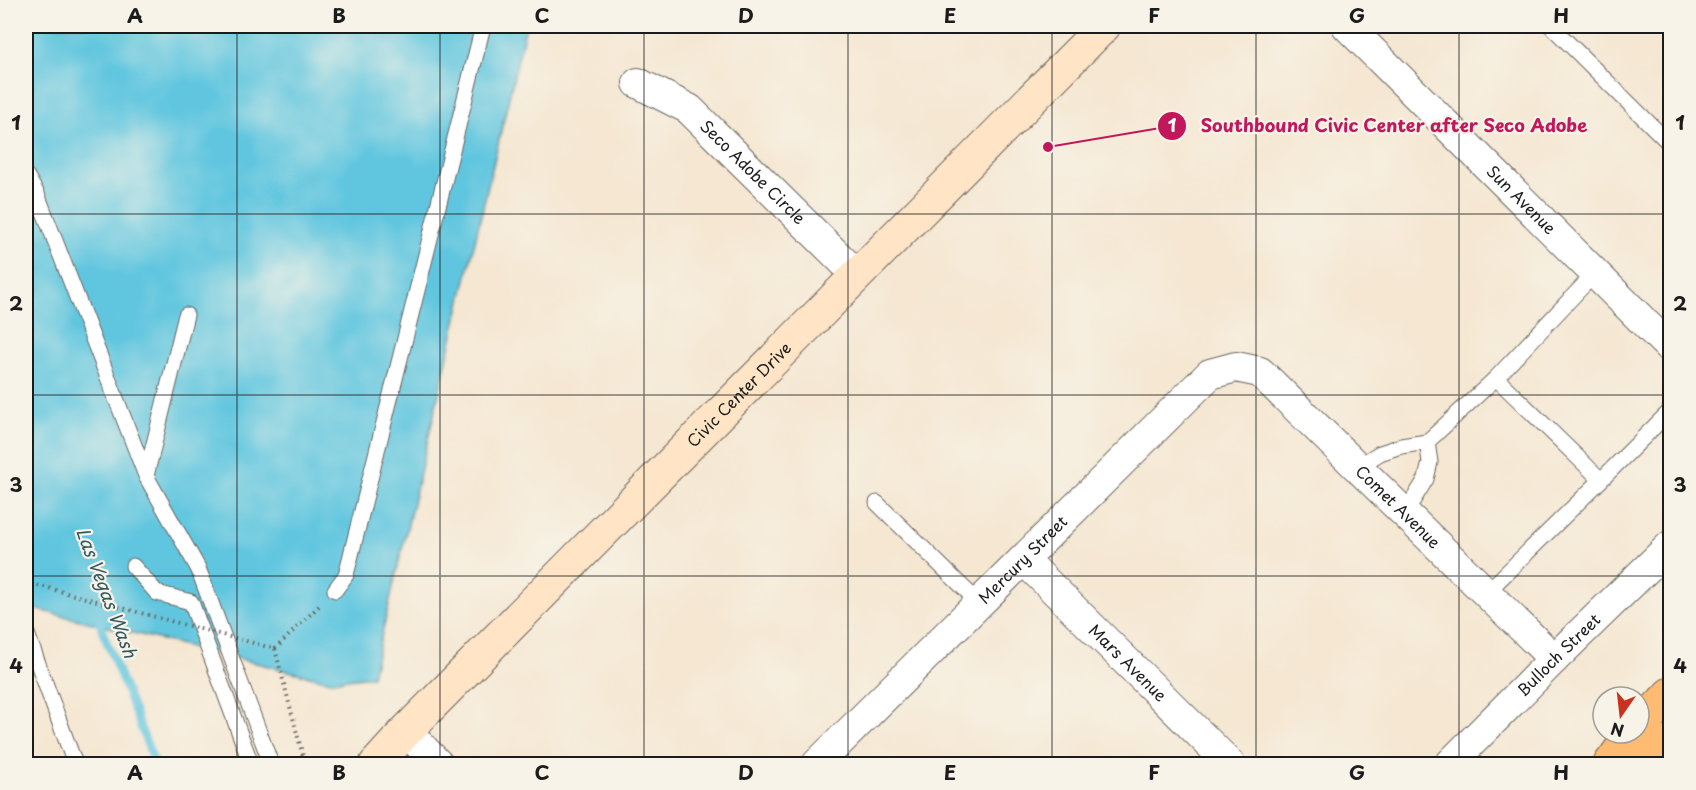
<svg xmlns="http://www.w3.org/2000/svg" width="1696" height="790" font-family="'Playpen Sans',sans-serif">
	<style>
		.water { fill: #61c6df; stroke: #3e717e; stroke-width: 1.5 }
		.lines { fill: none; stroke-linecap: round; stroke-linejoin: round }
		.stream { stroke: #61c6df; stroke-width: 8 }
		.lane-casing { stroke: #68635c; stroke-width: 17 }
		.street-casing { stroke: #68635c; stroke-width: 32 }
		.secondary-casing { stroke: #68635c; stroke-width: 35 }
		.highway-casing { stroke: #68635c; stroke-width: 35 }
		.path { stroke: #68635c; stroke-width: 4; stroke-dasharray: 1.5 4.5; stroke-linecap: butt }
		.lane { stroke: #fff; stroke-width: 15 }
		.street { stroke: #fff; stroke-width: 30 }
		.secondary { stroke: #ffe4c6; stroke-width: 33 }
		.highway { stroke: #ffbb71; stroke-width: 33 }
		.path-bridge { stroke: #68635c; stroke-width: 4; stroke-dasharray: 1.5 4.5; stroke-linecap: butt }
		.grid { fill: none; stroke: #1c1c1c; stroke-width: 1.5; stroke-opacity: 0.55 }
		.labels { text-anchor: middle; stroke-width: 4.5; stroke-linejoin: round; paint-order: stroke }
		.street-label { font-size: 16px; fill: #1c1c1c; stroke: #f7f3e8 }
		.water-label { font-size: 18px; font-style: italic; fill: #345860; stroke: #f7f3e8 }
		.leader { fill: none; stroke: #c2185b; stroke-width: 2 }
		.callout-dot { fill: #c2185b; stroke: #f7f3e8; stroke-width: 2 }
		.mark-label { font-size: 18px; text-anchor: middle; font-weight: bold; fill: #fff }
		.callout-label { font-size: 18px; text-anchor: middle; font-weight: bold; fill: #c2185b; stroke: #f7f3e8; stroke-width: 4.5; stroke-linejoin: round; paint-order: stroke }
		.neatline { fill: none; stroke: #1c1c1c; stroke-width: 2 }
		.grid-label { font-size: 20px; text-anchor: middle; font-weight: bold; fill: #1c1c1c }
	</style>
	<rect width="100%" height="100%" fill="#f7f3e8"/>
	<filter id="ink" filterUnits="userSpaceOnUse"><feTurbulence type="fractalNoise" baseFrequency=".0167" numOctaves="2"/><feDisplacementMap in="SourceGraphic" scale="12" xChannelSelector="R" yChannelSelector="G"/><feConvolveMatrix kernelMatrix="1 2 1 2 8 2 1 2 1" color-interpolation-filters="sRGB"/></filter>
	<filter id="wash" filterUnits="userSpaceOnUse"><feTurbulence type="fractalNoise" baseFrequency=".008" numOctaves="4" result="noise"/><feDisplacementMap in="SourceGraphic" scale="24" xChannelSelector="R" yChannelSelector="G"/><feGaussianBlur stdDeviation="1.35" result="paint"/><feColorMatrix in="noise" values="0 0 0 0 0 0 0 0 0 0 0 0 0 0 0 0 0 1.4 0 .05"/><feComposite in="paint" operator="in"/></filter>
	<g filter="url(#wash)">
		<rect width="100%" height="100%" fill="#f5e7d2"/>
		<path class="water" d="M26,26H526L372,676L330,681L26,607Z"/>
		<g class="lines">
			<path class="stream" d="M97,617L155,764"/>
		</g>
	</g>
	<g filter="url(#ink)">
		<g class="lines">
			<defs>
				<path id="lane" d="M1551,26L1670,144
					M26,175L37,194L146,476L198,568L271,764
					M1595,273L1496,378L1601,480L1670,411
					M1357,467L1380,453L1401,446L1427,442L1496,378
					M146,476L186,315
					M877,503L979,603
					M1405,513L1426,479L1430,462L1427,442
					M133,566L157,593L191,602L251,764
					M335,590L346,575L483,26
					M1486,593L1601,480
					M26,631L75,764"/>
				<g id="street">
					<path id="s1" d="M1347,26L1670,348"/>
					<path id="s2" d="M638,83L689,109L857,275"/>
					<path id="s3" d="M1024,560L1230,764"/>
					<path d="M406,731L438,764"/>
					<path id="s4" d="M817,764L1210,374L1236,367L1260,372L1554,659"/>
					<path id="s5" d="M1450,764L1554,659L1670,546"/>
				</g>
				<g id="secondary">
					<path id="s6" d="M376,764L406,731L1104,26"/>
				</g>
				<path id="highway" d="M1639,727L1670,694
					M1610,764L1633,733
					M1648,764L1670,741"/>
			</defs>
			<use href="#lane" class="lane-casing"/>
			<use href="#street" class="street-casing"/>
			<use href="#secondary" class="secondary-casing"/>
			<use href="#highway" class="highway-casing"/>
			<path class="path" d="M246,641L275,649L305,764
				M275,649L321,604
				M26,751L31,764"/>
			<use href="#lane" class="lane"/>
			<use href="#street" class="street"/>
			<use href="#secondary" class="secondary"/>
			<use href="#highway" class="highway"/>
			<path class="path-bridge" d="M26,582L241,640"/>
		</g>
	</g>
	<path class="grid" d="M237,26V764M440,26V764M644,26V764M848,26V764M1052,26V764M1256,26V764M1459,26V764M26,214H1670M26,395H1670M26,576H1670"/>
	<g class="labels">
		<g class="street-label">
			<text dy="6" stroke="none"><textPath href="#s2" startOffset="147">Seco Adobe Circle</textPath></text>
			<text dy="6" stroke="none"><textPath href="#s1" startOffset="246">Sun Avenue</textPath></text>
			<text dy="6" stroke="none"><textPath href="#s6" startOffset="518">Civic Center Drive</textPath></text>
			<text dy="6" stroke="none"><textPath href="#s4" startOffset="798">Comet Avenue</textPath></text>
			<text dy="6" stroke="none"><textPath href="#s4" startOffset="290">Mercury Street</textPath></text>
			<text dy="6" stroke="none"><textPath href="#s5" startOffset="154">Bulloch Street</textPath></text>
			<text dy="6" stroke="none"><textPath href="#s3" startOffset="146">Mars Avenue</textPath></text>
		</g>
		<g class="water-label">
			<text transform="translate(106 593) rotate(69)" y="6">Las Vegas Wash</text>
		</g>
	</g>
	<path class="leader" d="M1048 147L1172 126"/>
	<g class="callout-dot">
		<circle cx="1048" cy="147" r="6"/>
		<circle cx="1172" cy="126" r="15"/>
	</g>
	<g class="mark-label">
		<text x="1172" y="132">1</text>
	</g>
	<g class="callout-label">
		<text x="1394" y="132">Southbound Civic Center after Seco Adobe</text>
	</g>
	<rect width="1696" height="790" fill="none" stroke="#f7f3e8" stroke-width="66"/>
	<g transform="translate(1621 715) rotate(194)"><circle r="28" fill="#f7f3e8" stroke="#9f9d96" stroke-width="1.5"/>
	<path d="M0-4.5L10 22L0 15L-10 22Z" fill="#c8321e"/>
	<text y="-9" font-size="16" font-weight="bold" text-anchor="middle" fill="#1c1c1c">N</text>
	</g>
	<rect x="33" y="33" width="1630" height="724" class="neatline"/>
	<g class="grid-label">
		<text x="135" y="23">A</text>
		<text x="339" y="23">B</text>
		<text x="542" y="23">C</text>
		<text x="746" y="23">D</text>
		<text x="950" y="23">E</text>
		<text x="1154" y="23">F</text>
		<text x="1357" y="23">G</text>
		<text x="1561" y="23">H</text>
		<text x="16" y="130">1</text>
		<text x="1680" y="130">1</text>
		<text x="16" y="311">2</text>
		<text x="1680" y="311">2</text>
		<text x="16" y="492">3</text>
		<text x="1680" y="492">3</text>
		<text x="16" y="673">4</text>
		<text x="1680" y="673">4</text>
		<text x="135" y="780">A</text>
		<text x="339" y="780">B</text>
		<text x="542" y="780">C</text>
		<text x="746" y="780">D</text>
		<text x="950" y="780">E</text>
		<text x="1154" y="780">F</text>
		<text x="1357" y="780">G</text>
		<text x="1561" y="780">H</text>
	</g>
</svg>
